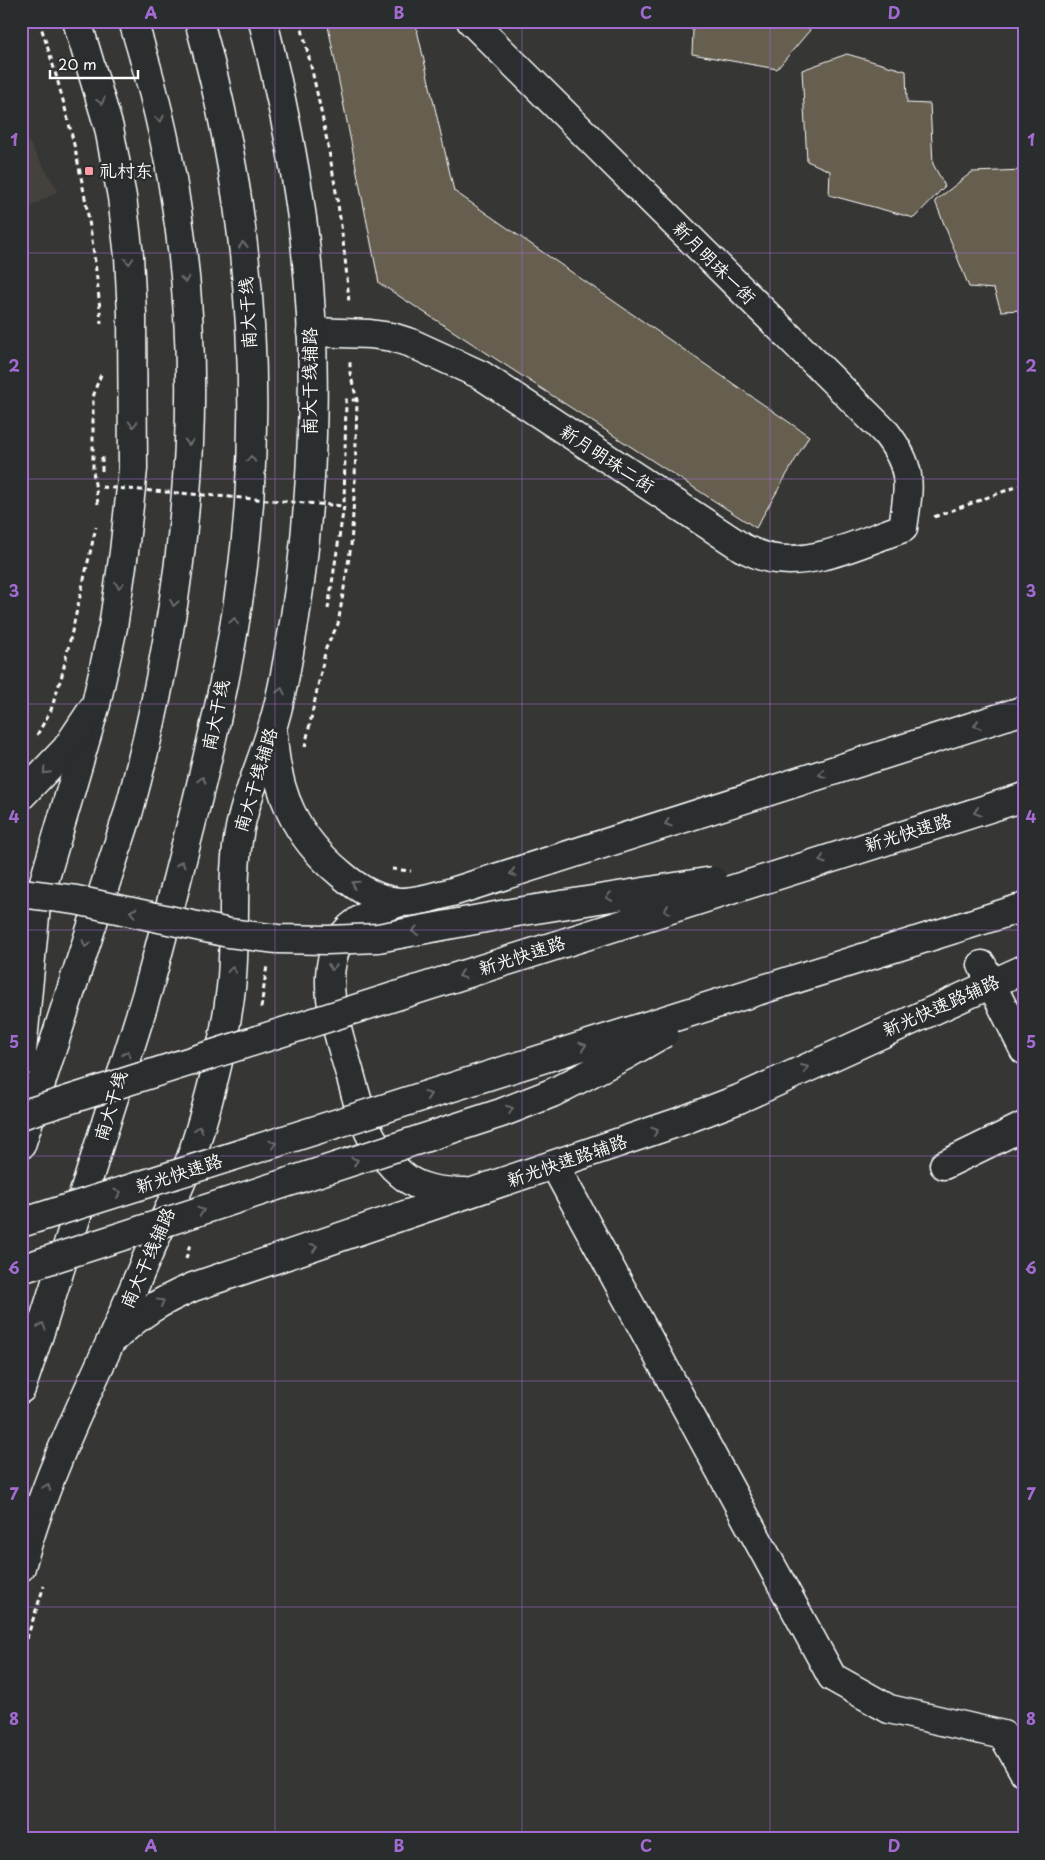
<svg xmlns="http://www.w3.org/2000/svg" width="1045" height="1860" font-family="'Playpen Sans','LXGW WenKai TC',sans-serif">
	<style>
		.built { fill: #44433d }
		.building { fill: #665e4f; stroke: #fff }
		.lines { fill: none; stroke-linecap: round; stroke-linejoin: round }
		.minor-casing { stroke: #fff; stroke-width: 31 }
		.major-casing { stroke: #fff; stroke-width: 31 }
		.highway-casing { stroke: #fff; stroke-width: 31 }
		.path { stroke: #fff; stroke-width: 3; stroke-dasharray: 5 4; stroke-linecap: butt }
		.minor { stroke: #2a2d2e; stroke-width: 28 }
		.major { stroke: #2a2d2e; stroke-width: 28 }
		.highway { stroke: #2a2d2e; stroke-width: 28 }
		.highway-bridge-casing { stroke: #fff; stroke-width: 31; stroke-linecap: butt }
		.path-bridge { stroke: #fff; stroke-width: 3; stroke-dasharray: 5 4; stroke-linecap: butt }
		.highway-bridge { stroke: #2a2d2e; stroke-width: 28 }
		.oneway { stroke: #6a6c6d }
		.grid { fill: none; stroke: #a36bd2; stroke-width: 1; stroke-opacity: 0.55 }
		.poi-dot { fill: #ff9aa2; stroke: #2a2d2e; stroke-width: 2 }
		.labels { text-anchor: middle; stroke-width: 5; stroke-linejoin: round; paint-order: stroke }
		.poi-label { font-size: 18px; fill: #fff; stroke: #2a2d2e; text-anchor: start }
		.street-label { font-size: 18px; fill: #fff; stroke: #2a2d2e }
		.neatline { fill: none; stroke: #a36bd2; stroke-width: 2 }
		.grid-label { font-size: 16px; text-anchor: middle; font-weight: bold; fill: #a36bd2 }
	</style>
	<rect width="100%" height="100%" fill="#363735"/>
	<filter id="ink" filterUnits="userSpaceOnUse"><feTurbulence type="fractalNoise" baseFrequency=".02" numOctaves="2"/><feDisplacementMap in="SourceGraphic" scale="10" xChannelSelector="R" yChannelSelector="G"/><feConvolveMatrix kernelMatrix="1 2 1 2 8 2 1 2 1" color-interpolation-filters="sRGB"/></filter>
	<g filter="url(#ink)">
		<path class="built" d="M21,129L58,191L21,212Z"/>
		<path class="building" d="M327,21H415L454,191L809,436L756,528L379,283Z
			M672,21H803L810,30L777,69L692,54L693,30Z
			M847,54L906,71L907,103L930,104L933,164L945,186L914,218L829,195L830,171L807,161L802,70Z
			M1024,170V310L1001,311L994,289L969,287L935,201L972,172Z"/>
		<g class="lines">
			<defs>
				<path id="minor" d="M311,332L370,334L392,337L411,343L481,375L743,548C754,553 764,558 776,559C817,565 864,541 903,528C909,485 914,469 886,433L471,21
					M982,965L1024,1050
					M944,1165L1024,1126
					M555,1166L832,1677L889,1709L1003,1735L1024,1772"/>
				<path id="major" d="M273,734C276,793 295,836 341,874C357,888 377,900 399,902C416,903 436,896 452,892L1024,710
					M400,902C378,910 352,919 340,940C317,978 339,1035 350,1074C356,1095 361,1118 372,1138C380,1152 389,1164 401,1174C418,1190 443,1192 465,1192
					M33,919L96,704L113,627L124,552L133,469L132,314L129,256L122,197L109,128L77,21
					M116,1337C141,1313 161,1301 193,1287L679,1122L739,1099L1024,969
					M21,1567C42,1489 76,1416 110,1343C123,1314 135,1284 148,1255C163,1220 181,1187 193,1152C210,1098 225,1043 231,988C237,934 230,880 240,828C247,793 262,762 272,728C279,706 284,681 288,658C314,518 321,359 302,218C293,152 279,86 263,21"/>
				<path id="highway" d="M21,796L66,749L96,704
					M21,1062L35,916
					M21,1145L128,814C183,614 209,404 175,198C166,138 151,79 133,21
					M21,1389C47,1313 70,1237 94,1161C112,1102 132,1044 149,986C161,943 172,899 183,856C213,741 241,622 249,503C260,341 243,178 199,21
					M21,1542L32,1528"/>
			</defs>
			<use href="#minor" class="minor-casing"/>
			<use href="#major" class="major-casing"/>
			<use href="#highway" class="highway-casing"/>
			<path class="path" d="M39,21C72,119 94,222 101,324
				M300,21C323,112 343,211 349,304
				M102,471V455
				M98,504L93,471V398L96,387L102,372
				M934,517L1024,484
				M328,609L344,506L346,400H357
				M37,735L51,710L62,675L96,527
				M305,747L326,648L338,624L351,546L355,481L357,400L350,373V360
				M392,869L411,871
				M261,1008L267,965
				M186,1259L190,1244
				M21,1656L44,1586"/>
			<use href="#minor" class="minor"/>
			<use href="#major" class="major"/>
			<use href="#highway" class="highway"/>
			<defs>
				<path id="highway-bridge" d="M21,893L76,900L229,933L277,939L327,940L378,938L517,912L713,881
					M21,1115L1024,797
					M21,1223L1024,907
					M21,1269L501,1113L552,1093L624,1056L664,1033"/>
			</defs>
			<use href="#highway-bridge" class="highway-bridge-casing"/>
			<path class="path-bridge" d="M102,487L344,506"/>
			<use href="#highway-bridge" class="highway-bridge"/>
		</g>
		<defs><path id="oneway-chevron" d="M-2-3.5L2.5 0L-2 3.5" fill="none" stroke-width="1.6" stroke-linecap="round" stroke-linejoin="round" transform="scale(1.25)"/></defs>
		<g class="oneway">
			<use href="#oneway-chevron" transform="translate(101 101) rotate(75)"/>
			<use href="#oneway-chevron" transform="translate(160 119) rotate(77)"/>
			<use href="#oneway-chevron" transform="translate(243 245) rotate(-97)"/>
			<use href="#oneway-chevron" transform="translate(129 261) rotate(86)"/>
			<use href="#oneway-chevron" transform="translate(185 279) rotate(84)"/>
			<use href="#oneway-chevron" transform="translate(133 424) rotate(91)"/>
			<use href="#oneway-chevron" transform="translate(189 442) rotate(91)"/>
			<use href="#oneway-chevron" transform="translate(251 459) rotate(-88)"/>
			<use href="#oneway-chevron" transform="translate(119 585) rotate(98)"/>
			<use href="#oneway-chevron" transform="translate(174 603) rotate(100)"/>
			<use href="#oneway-chevron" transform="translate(234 621) rotate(-81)"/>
			<use href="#oneway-chevron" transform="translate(281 691) rotate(-78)"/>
			<use href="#oneway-chevron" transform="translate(977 725) rotate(162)"/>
			<use href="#oneway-chevron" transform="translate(46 771) rotate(133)"/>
			<use href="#oneway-chevron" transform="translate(822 774) rotate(162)"/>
			<use href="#oneway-chevron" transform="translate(202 780) rotate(-76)"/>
			<use href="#oneway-chevron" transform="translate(977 812) rotate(163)"/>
			<use href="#oneway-chevron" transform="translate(668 823) rotate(162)"/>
			<use href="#oneway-chevron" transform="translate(822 860) rotate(163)"/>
			<use href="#oneway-chevron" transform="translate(181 864) rotate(-76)"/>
			<use href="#oneway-chevron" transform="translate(513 873) rotate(162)"/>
			<use href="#oneway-chevron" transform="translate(355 884) rotate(-146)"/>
			<use href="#oneway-chevron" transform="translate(609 897) rotate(171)"/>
			<use href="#oneway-chevron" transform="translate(667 910) rotate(162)"/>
			<use href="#oneway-chevron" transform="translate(133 912) rotate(-168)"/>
			<use href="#oneway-chevron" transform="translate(415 931) rotate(170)"/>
			<use href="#oneway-chevron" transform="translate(86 944) rotate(108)"/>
			<use href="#oneway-chevron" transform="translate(332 967) rotate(97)"/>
			<use href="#oneway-chevron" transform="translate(232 970) rotate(-86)"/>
			<use href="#oneway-chevron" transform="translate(462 975) rotate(162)"/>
			<use href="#oneway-chevron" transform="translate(583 1046) rotate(-18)"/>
			<use href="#oneway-chevron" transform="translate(127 1054) rotate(-73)"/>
			<use href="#oneway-chevron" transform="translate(805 1068) rotate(-25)"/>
			<use href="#oneway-chevron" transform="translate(428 1095) rotate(-18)"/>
			<use href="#oneway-chevron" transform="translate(510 1109) rotate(-21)"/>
			<use href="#oneway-chevron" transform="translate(199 1129) rotate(-74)"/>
			<use href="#oneway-chevron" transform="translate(655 1131) rotate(-19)"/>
			<use href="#oneway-chevron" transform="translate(273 1144) rotate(-18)"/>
			<use href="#oneway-chevron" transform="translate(355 1161) rotate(-18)"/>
			<use href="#oneway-chevron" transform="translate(118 1193) rotate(-18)"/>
			<use href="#oneway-chevron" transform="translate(201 1211) rotate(-18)"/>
			<use href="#oneway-chevron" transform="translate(314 1247) rotate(-19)"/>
			<use href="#oneway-chevron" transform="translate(161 1302) rotate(-29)"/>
			<use href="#oneway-chevron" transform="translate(42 1326) rotate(-72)"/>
			<use href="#oneway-chevron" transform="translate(47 1487) rotate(-69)"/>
		</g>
	</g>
	<path class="grid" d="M275,21V1839M522,21V1839M770,21V1839M21,253H1024M21,479H1024M21,704H1024M21,930H1024M21,1156H1024M21,1381H1024M21,1607H1024"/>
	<rect class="poi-dot" x="84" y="166" width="10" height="10" rx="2.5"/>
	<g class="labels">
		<g class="poi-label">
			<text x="99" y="177">礼村东</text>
		</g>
		<g class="street-label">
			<text transform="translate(714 263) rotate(45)" y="6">新月明珠一街</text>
			<text transform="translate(248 313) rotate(-93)" y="6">南大干线</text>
			<text transform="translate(310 381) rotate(-90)" y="6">南大干线辅路</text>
			<text transform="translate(607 459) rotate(33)" y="6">新月明珠二街</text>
			<text transform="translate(216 715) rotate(-78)" y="6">南大干线</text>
			<text transform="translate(256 780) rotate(-73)" y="6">南大干线辅路</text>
			<text transform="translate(908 833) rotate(-17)" y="6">新光快速路</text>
			<text transform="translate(522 956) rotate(-18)" y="6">新光快速路</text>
			<text transform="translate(941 1006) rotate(-24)" y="6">新光快速路辅路</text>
			<text transform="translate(111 1106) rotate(-73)" y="6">南大干线</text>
			<text transform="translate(567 1161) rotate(-19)" y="6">新光快速路辅路</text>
			<text transform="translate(179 1174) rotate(-18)" y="6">新光快速路</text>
			<text transform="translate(148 1258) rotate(-66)" y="6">南大干线辅路</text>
		</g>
	</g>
	<rect width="1045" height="1860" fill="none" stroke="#2a2d2e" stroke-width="55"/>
	<path d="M50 70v8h88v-8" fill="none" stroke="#ffffff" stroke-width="2.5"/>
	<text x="58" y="70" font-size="15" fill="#ffffff" stroke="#2a2d2e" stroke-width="4" paint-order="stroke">20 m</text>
	<rect x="28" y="28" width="990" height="1804" class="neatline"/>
	<g class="grid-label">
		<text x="151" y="19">A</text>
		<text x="399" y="19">B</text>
		<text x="646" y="19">C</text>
		<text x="894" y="19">D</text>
		<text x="14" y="146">1</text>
		<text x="1031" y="146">1</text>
		<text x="14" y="372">2</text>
		<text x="1031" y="372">2</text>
		<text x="14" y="597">3</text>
		<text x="1031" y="597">3</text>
		<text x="14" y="823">4</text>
		<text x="1031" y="823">4</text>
		<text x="14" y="1048">5</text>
		<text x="1031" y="1048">5</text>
		<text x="14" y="1274">6</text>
		<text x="1031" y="1274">6</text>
		<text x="14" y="1500">7</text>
		<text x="1031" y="1500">7</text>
		<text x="14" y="1725">8</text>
		<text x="1031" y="1725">8</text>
		<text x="151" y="1852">A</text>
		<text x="399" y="1852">B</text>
		<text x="646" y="1852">C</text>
		<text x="894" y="1852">D</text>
	</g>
</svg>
